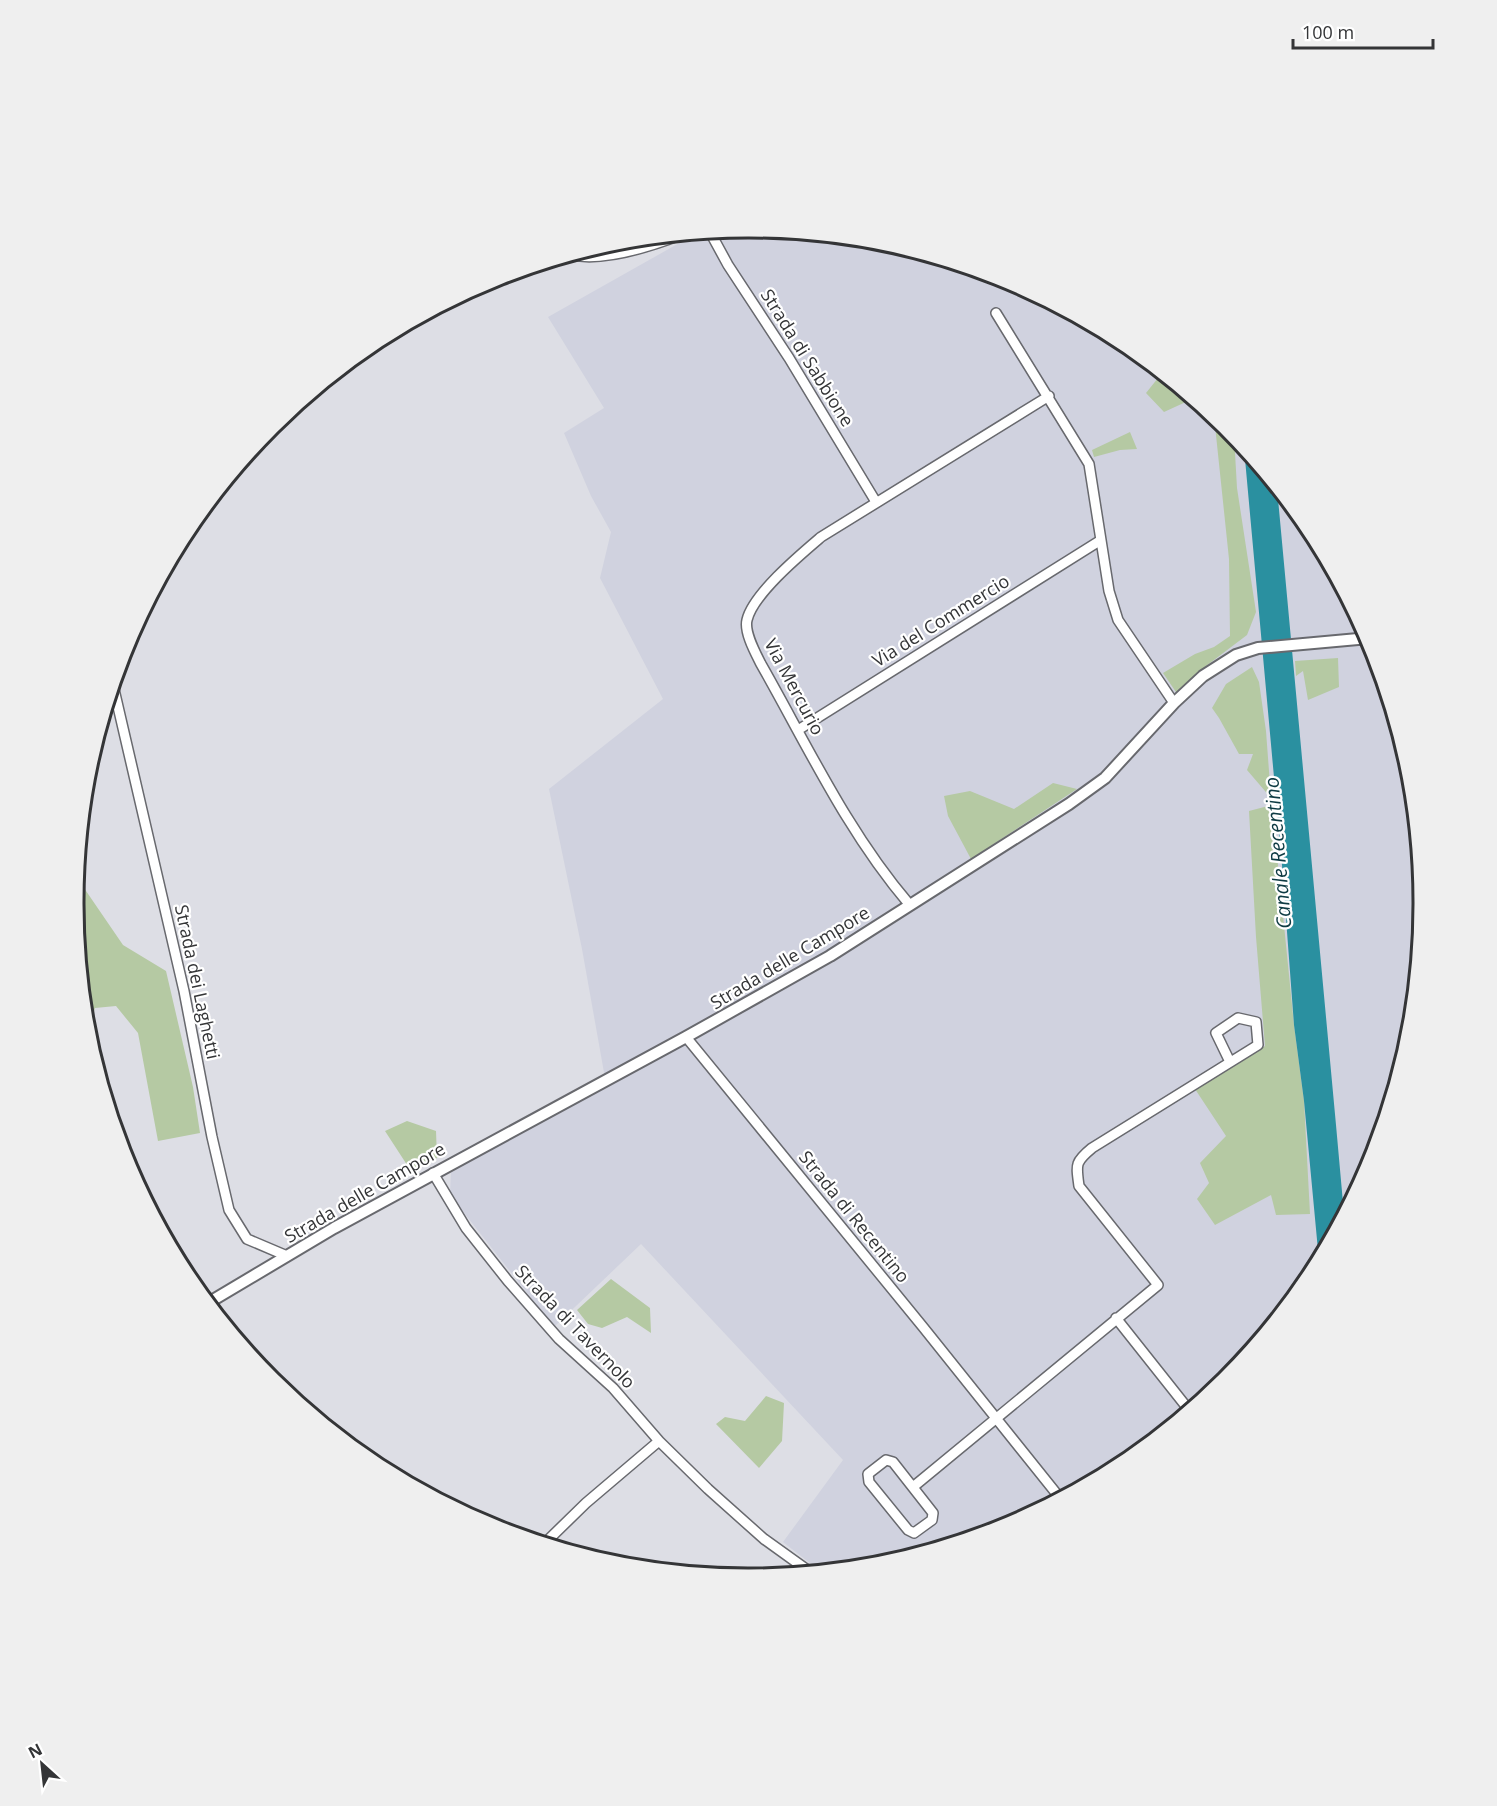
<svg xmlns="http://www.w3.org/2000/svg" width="1497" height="1806" font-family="'Open Sans',sans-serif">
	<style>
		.built { fill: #d0d2df }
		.green { fill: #b5c9a3 }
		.water { fill: #2a90a0 }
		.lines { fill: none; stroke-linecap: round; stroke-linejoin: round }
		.minor-casing { stroke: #68696e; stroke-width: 12 }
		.tertiary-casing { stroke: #68696e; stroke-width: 14 }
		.minor { stroke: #fff; stroke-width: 9 }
		.tertiary { stroke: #fff; stroke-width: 10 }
		.labels { text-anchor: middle; stroke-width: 4.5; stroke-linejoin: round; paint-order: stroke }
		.street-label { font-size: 18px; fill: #343537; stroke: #fff }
		.water-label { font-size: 20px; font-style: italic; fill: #0e3b43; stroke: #fff }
		.rim { fill: none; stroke: #343537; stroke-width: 3 }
	</style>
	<rect width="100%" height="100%" fill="#dddee5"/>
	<path class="built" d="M749,228L881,241L1007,280L1124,342L1226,426L1310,528L1372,645L1411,772L1423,903L1410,1035L1372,1162L1310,1278L1226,1381L1123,1464L1006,1527L880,1565L820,1571L783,1542L843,1460L641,1244L554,1327L450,1195L451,1171L605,1078L582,949L549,789L663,699L600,578L611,532L591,496L564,433L604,408L548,317L697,233Z"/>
	<path class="green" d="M1162,373L1190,397L1188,401L1164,412L1146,393Z
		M1214,416L1226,426L1234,435L1237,488L1256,612L1247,635L1206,666L1178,695L1163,673L1195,654L1214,647L1230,636L1229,559Z
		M1130,432L1137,449L1120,450L1094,457L1092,450Z
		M1338,658L1339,687L1308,700L1303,671L1296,676L1295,661Z
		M1252,667L1259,682L1266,731L1271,798L1247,770L1253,754H1239L1219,718L1212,708L1226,684Z
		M1053,783L1077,789L971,859L948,816L944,796L970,791L1014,809Z
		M1272,805L1294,1025L1304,1101L1310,1214L1276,1215L1271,1195L1215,1225L1197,1199L1209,1183L1200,1163L1226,1136L1195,1089L1265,1046L1256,937L1249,811Z
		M75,887L84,888L123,945L166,971L193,1087L200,1133L158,1141L138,1033L116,1006L95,1008L87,1037L74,903Z
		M407,1121L436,1131L437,1158L411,1171L385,1131Z
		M611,1279L650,1308L651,1333L627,1317L602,1328L588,1324L577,1310Z
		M766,1396L784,1403L782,1441L759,1468L716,1424L725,1417L745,1421Z"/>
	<path class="water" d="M1244,448L1277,488L1336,1125L1344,1214L1319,1261L1304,1101L1294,1025L1282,865Z"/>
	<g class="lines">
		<defs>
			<path id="minor" d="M710,232L728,265L789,358L876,502
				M572,255C605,262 652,246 683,234
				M996,313L1089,464L1109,591L1118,620L1174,703
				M113,685L184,991L212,1137L229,1210L247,1239L287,1256
				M798,730L1101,540
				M909,904C848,833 807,745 761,664C755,652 744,632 747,620C753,594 801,554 821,537L1049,396
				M686,1037L923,1327L1060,1498
				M433,1173L466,1228L508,1281L559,1339L613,1388L659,1441L708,1489L764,1539L810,1572
				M1116,1318L1189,1410
				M886,1460L893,1462L933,1513L932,1520L914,1533L908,1530L869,1482L868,1474Z
				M913,1487L1158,1285L1079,1186C1076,1164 1075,1162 1092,1148L1258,1045L1256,1022L1238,1018L1216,1033L1230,1062
				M545,1543L586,1503L659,1441"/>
			<path id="tertiary" d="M208,1303L334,1228L686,1037L830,956L1069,804L1105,778L1174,703L1203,676L1236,655L1258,648L1358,639L1367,636"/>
		</defs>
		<use href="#minor" class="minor-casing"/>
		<use href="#tertiary" class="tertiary-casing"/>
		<use href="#minor" class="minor"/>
		<use href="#tertiary" class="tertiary"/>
	</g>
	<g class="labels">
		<g class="street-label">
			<text transform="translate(807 358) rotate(58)" y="6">Strada di Sabbione</text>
			<text transform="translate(941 621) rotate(-32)" y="6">Via del Commercio</text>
			<text transform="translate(794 687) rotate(62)" y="6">Via Mercurio</text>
			<text transform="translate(790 958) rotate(-31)" y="6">Strada delle Campore</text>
			<text transform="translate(197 982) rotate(78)" y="6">Strada dei Laghetti</text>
			<text transform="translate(365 1193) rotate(-30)" y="6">Strada delle Campore</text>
			<text transform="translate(854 1217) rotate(51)" y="6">Strada di Recentino</text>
			<text transform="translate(575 1327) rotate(46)" y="6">Strada di Tavernolo</text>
		</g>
		<g class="water-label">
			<text transform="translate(1278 853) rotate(-95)" y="7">Canale Recentino</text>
		</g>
	</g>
	<path d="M0 0H1497V1806H0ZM748 238H749A664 664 0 0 1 1413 902V904A664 664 0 0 1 749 1568H748A664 664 0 0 1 84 904V902A664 664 0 0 1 748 238Z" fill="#efefef" fill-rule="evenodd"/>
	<path class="rim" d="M748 238H749A664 664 0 0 1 1413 902V904A664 664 0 0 1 749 1568H748A664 664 0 0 1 84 904V902A664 664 0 0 1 748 238Z"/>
	<g transform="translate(42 1764) rotate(333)" stroke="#ffffff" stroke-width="4.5" paint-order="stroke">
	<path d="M0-4.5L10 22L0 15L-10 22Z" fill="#343537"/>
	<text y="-9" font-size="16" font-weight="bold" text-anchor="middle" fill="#343537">N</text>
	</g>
	<path d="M1293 39v9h140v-9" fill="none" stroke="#343537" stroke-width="3"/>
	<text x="1302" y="39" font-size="18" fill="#343537" stroke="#ffffff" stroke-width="4.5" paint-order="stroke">100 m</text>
</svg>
